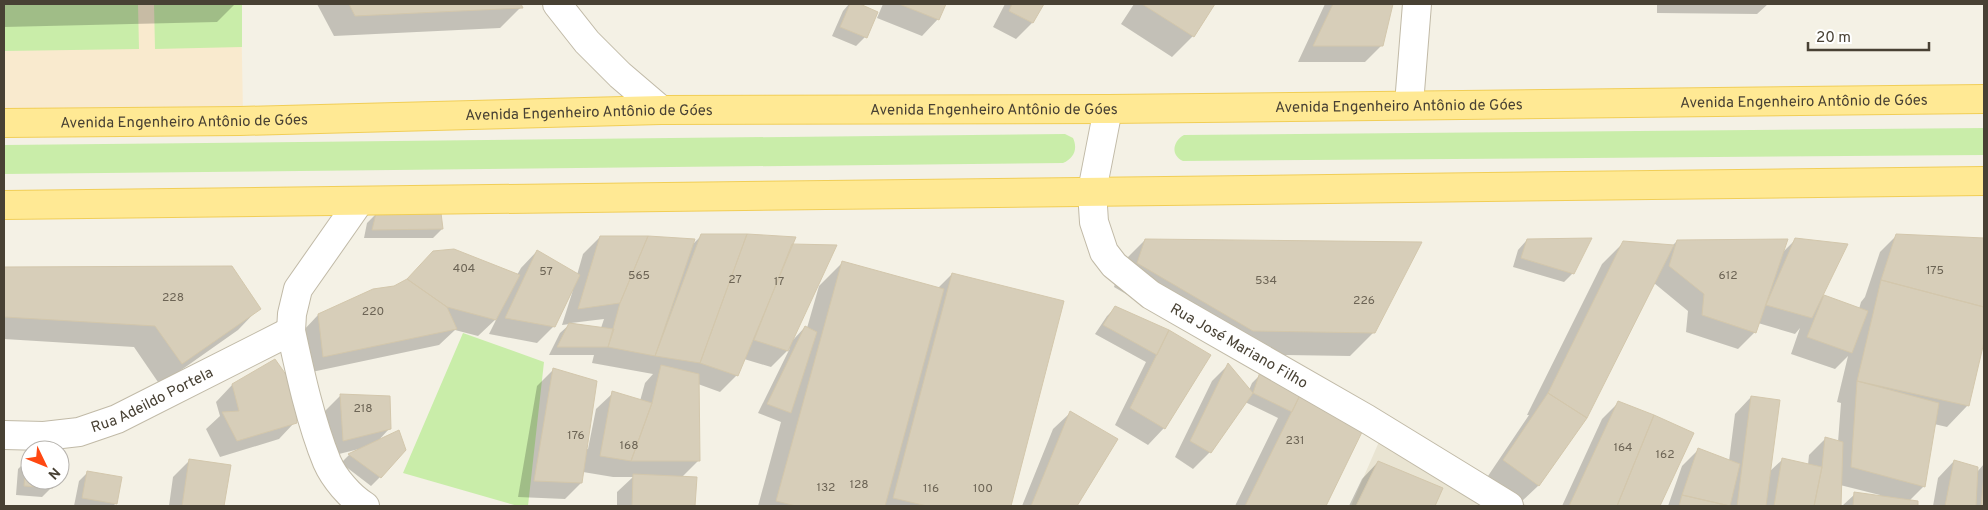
<svg xmlns="http://www.w3.org/2000/svg" width="1988" height="510" font-family="Overpass,sans-serif">
	<style>
		.residential { fill: #e9e4d2 }
		.commercial { fill: #f9eace }
		.green { fill: #c9eda9 }
		.shadow { fill: #0003; fill-rule: evenodd }
		.building { fill: #d7ceb9; stroke: #d3c7ac }
		.lines { fill: none; stroke-linecap: round; stroke-linejoin: round }
		.minor-casing { stroke: #c1baa7; stroke-width: 30 }
		.primary-casing { stroke: #f1ce57; stroke-width: 30 }
		.minor { stroke: #fff; stroke-width: 28 }
		.primary { stroke: #ffe994; stroke-width: 28 }
		.labels { text-anchor: middle; stroke-width: 4.5; stroke-linejoin: round; paint-order: stroke }
		.number-label { font-size: 12px; fill: #6c6455 }
		.street-label { font-size: 15px; fill: #484134; stroke: #fff }
	</style>
	<rect width="100%" height="100%" fill="#f4f1e5"/>
	<path class="residential" d="M1385,428L1470,476L1528,506H1351Z"/>
	<path class="commercial" d="M4,4H241L243,114L4,116Z"/>
	<path class="green" d="M4,4H138L139,49L4,51Z
		M154,4H242V47L155,49Z
		M1984,128V155L1183,161C1170,155 1173,141 1184,135Z
		M1065,134L1073,138C1078,149 1074,158 1063,163L4,174V145Z
		M463,333L544,362L528,506H518L403,473Z"/>
	<path class="shadow" d="M4,4H235L217,22L4,27Z
		M317,4H519L521,7L500,28L334,36Z
		M849,4H857L877,12L865,37L856,46L832,36L843,11Z
		M883,4H945L938,19L922,36L877,18Z
		M1005,4H1043L1032,23L1016,39L993,27Z
		M1134,4H1214L1193,36L1172,57L1121,24Z
		M1325,4H1391L1382,45L1365,62H1298Z
		M1657,4H1768L1757,14L1657,13Z
		M376,214L442,229L433,238H364L367,223Z
		M702,235L791,246L793,340L805,327L807,328L819,286L842,263L938,288L952,274L1062,302L1010,506H758L781,422L758,413L790,348L771,367L744,359L737,375L720,392L698,384L699,460L681,478H695L694,506H617V492L633,477H613L583,472L581,483L565,499L518,497L537,386L553,370L586,449H588L596,409L613,393L640,401L645,383L653,374L592,363L594,355H549L560,333L570,324L562,325L573,290L554,326L537,343L489,334L497,318L478,336L455,330L439,345L307,373L302,332L318,315L517,275L521,268L537,251L577,275L583,254L600,237L691,246ZM604,319L601,328L571,323Z
		M1897,235L1984,239V337L1968,405L1947,427L1934,424L1924,486L1909,501L1917,502L1916,506H1842L1855,494L1880,497V495L1840,485V506H1668L1682,466L1698,450L1729,461L1735,414L1751,397L1769,472L1782,460L1808,465L1809,455L1825,439L1838,442L1841,403L1837,402L1848,356L1835,369L1791,354L1800,328L1795,334L1758,323L1755,332L1738,349L1686,332L1688,311L1654,283L1586,418L1538,486L1521,502L1488,476L1529,415H1527L1602,264L1624,242L1672,246L1677,241L1783,252L1795,240L1822,296L1859,309L1861,302L1865,297L1880,252Z
		M1145,240L1374,332L1350,356L1229,354L1114,287L1121,264Z
		M1527,240L1573,273L1564,282L1513,267L1518,250Z
		M232,267L259,308L238,330L160,385L134,347L4,339V268Z
		M1116,307L1169,331L1164,428L1148,445L1115,425L1146,362L1095,334L1107,316Z
		M275,361L295,422L279,439L220,457L206,429L220,416L216,402L232,385Z
		M1228,365L1249,390L1252,383L1261,374L1361,430L1325,506H1235L1278,418L1245,402L1210,452L1193,469L1175,457L1212,381Z
		M340,396L389,429L377,442L380,477L371,486L341,463L349,455L359,449L327,457L324,412Z
		M1618,403L1692,434L1659,506H1562L1602,419Z
		M1070,413L1117,439L1076,506H1022L1053,429Z
		M27,460H30V480H52L51,488L42,497L16,495L18,469Z
		M190,460L229,466L223,506H169L173,477Z
		M1954,461L1977,472L1984,464V506H1933L1938,478Z
		M1378,462L1442,489L1434,506H1349L1362,479Z
		M88,472L116,503L113,506H74L79,481Z"/>
	<path class="building" d="M349,4H521L523,8L355,16Z
		M850,4H860L878,12L867,38L840,27Z
		M899,4H946L939,20Z
		M1012,4H1044L1033,23L1009,11Z
		M1142,4H1215L1194,37Z
		M1333,4H1393L1383,46H1313Z
		M376,213H441L443,229L372,230Z
		M701,234H747L700,363L655,356Z
		M747,234L796,237L738,376L700,363Z
		M1896,234L1984,238V307L1881,280Z
		M600,236H648L620,303L578,309Z
		M648,236L695,239L655,356L608,347L620,303Z
		M1592,238L1574,274L1521,258L1527,239Z
		M1795,238L1848,244L1812,318L1766,305Z
		M1145,239L1422,242L1375,333L1253,331L1137,263Z
		M1788,239L1756,333L1702,315L1704,294L1669,266L1677,240Z
		M1623,241L1674,245L1587,418L1548,393Z
		M792,244L837,245L788,351L754,340Z
		M454,249L520,275L496,320L447,307L407,279L433,251Z
		M537,250L580,275L555,327L505,318Z
		M842,261L944,289L885,506H796L776,501Z
		M232,266L261,309L182,364L155,326L4,317V267Z
		M952,273L1064,301L1011,506H927L893,498Z
		M407,279L447,307L457,329L323,357L318,314L373,289L394,286Z
		M1881,280L1984,307V342L1969,406L1857,381Z
		M1824,295L1868,311L1852,353L1807,337Z
		M1115,306L1169,330L1157,355L1103,325Z
		M569,323L614,329L608,347H557Z
		M805,326L817,332L791,413L767,404Z
		M1169,330L1211,355L1165,429L1130,408Z
		M275,359L294,386L297,423L237,441L222,412L239,411L232,384Z
		M1228,363L1253,393L1211,453L1190,441Z
		M661,365L699,374L700,461H631L652,403Z
		M553,368L597,381L582,483L534,481Z
		M1260,372L1301,393L1292,412L1253,393Z
		M1857,381L1939,403L1925,487L1851,467Z
		M612,391L652,403L631,461L600,456Z
		M1301,393L1363,430L1326,506H1245Z
		M1548,393L1587,418L1539,486L1503,460Z
		M340,394L390,396L391,429L343,441Z
		M1751,396L1780,400L1766,506H1737Z
		M1618,401L1654,415L1617,506H1569Z
		M1070,411L1118,439L1077,506H1031Z
		M1654,415L1694,433L1660,506H1617Z
		M399,430L406,450L381,478L348,454Z
		M1825,437L1843,442L1841,506H1814L1822,467Z
		M1698,448L1740,464L1730,506L1682,495Z
		M26,458L30,459V480H53V488L24,486Z
		M1782,458L1822,467L1814,506H1774Z
		M189,459L231,465L224,506H182Z
		M1954,460L1978,467L1976,506H1945Z
		M1378,461L1443,488L1435,506H1356Z
		M87,471L122,477L117,504L82,498Z
		M633,474L697,477L695,506H632Z
		M1984,475V506H1981Z
		M1854,492L1918,501V506H1853Z
		M1682,495L1730,506H1679Z"/>
	<g class="lines">
		<defs>
			<g id="minor">
				<path d="M557,4L587,42L620,75L661,110"/>
				<path d="M1409,104L1417,4"/>
				<path id="s1" d="M1108,109L1092,191L1094,222L1104,252L1114,265L1151,295L1367,419L1509,506"/>
				<path d="M359,202L298,289L292,314L291,331C300,373 311,423 327,462C334,478 350,497 365,506"/>
				<path id="s2" d="M4,435L44,436L79,432L117,419L291,331"/>
			</g>
			<g id="primary">
				<path id="s3" d="M4,123L240,121L661,110L1108,109L1984,99"/>
				<path d="M4,205L1984,181"/>
			</g>
		</defs>
		<use href="#minor" class="minor-casing"/>
		<use href="#primary" class="primary-casing"/>
		<use href="#minor" class="minor"/>
		<use href="#primary" class="primary"/>
	</g>
	<g class="labels">
		<g class="number-label">
			<text x="464" y="272">404</text>
			<text x="1935" y="274">175</text>
			<text x="546" y="275">57</text>
			<text x="639" y="279">565</text>
			<text x="1728" y="279">612</text>
			<text x="735" y="283">27</text>
			<text x="1266" y="284">534</text>
			<text x="779" y="285">17</text>
			<text x="173" y="301">228</text>
			<text x="1364" y="304">226</text>
			<text x="373" y="315">220</text>
			<text x="363" y="412">218</text>
			<text x="576" y="439">176</text>
			<text x="1295" y="444">231</text>
			<text x="629" y="449">168</text>
			<text x="1623" y="451">164</text>
			<text x="1665" y="458">162</text>
			<text x="859" y="488">128</text>
			<text x="826" y="491">132</text>
			<text x="931" y="492">116</text>
			<text x="983" y="492">100</text>
		</g>
		<g class="street-label">
			<text dy="5" stroke="none"><textPath href="#s3" startOffset="1800">Avenida Engenheiro Antônio de Góes</textPath></text>
			<text dy="5" stroke="none"><textPath href="#s3" startOffset="1395">Avenida Engenheiro Antônio de Góes</textPath></text>
			<text dy="5" stroke="none"><textPath href="#s3" startOffset="990">Avenida Engenheiro Antônio de Góes</textPath></text>
			<text dy="5" stroke="none"><textPath href="#s3" startOffset="585">Avenida Engenheiro Antônio de Góes</textPath></text>
			<text dy="5" stroke="none"><textPath href="#s3" startOffset="180">Avenida Engenheiro Antônio de Góes</textPath></text>
			<text dy="5" stroke="none"><textPath href="#s1" startOffset="312">Rua José Mariano Filho</textPath></text>
			<text dy="5" stroke="none"><textPath href="#s2" startOffset="155">Rua Adeildo Portela</textPath></text>
		</g>
	</g>
	<rect width="1988" height="510" fill="none" stroke="#484134" stroke-width="10"/>
	<g transform="translate(45 465) rotate(133)"><circle r="24" fill="#ffffff" stroke="#b6b3ae"/>
	<path d="M0-4L9 19L0 12L-9 19Z" fill="#ff4812"/>
	<text y="-8" font-size="14" font-weight="bold" text-anchor="middle" fill="#484134">N</text>
	</g>
	<path d="M1808 42v8h121v-8" fill="none" stroke="#484134" stroke-width="2.5"/>
	<text x="1816" y="42" font-size="15" fill="#484134" stroke="#ffffff" stroke-width="4" paint-order="stroke">20 m</text>
</svg>
